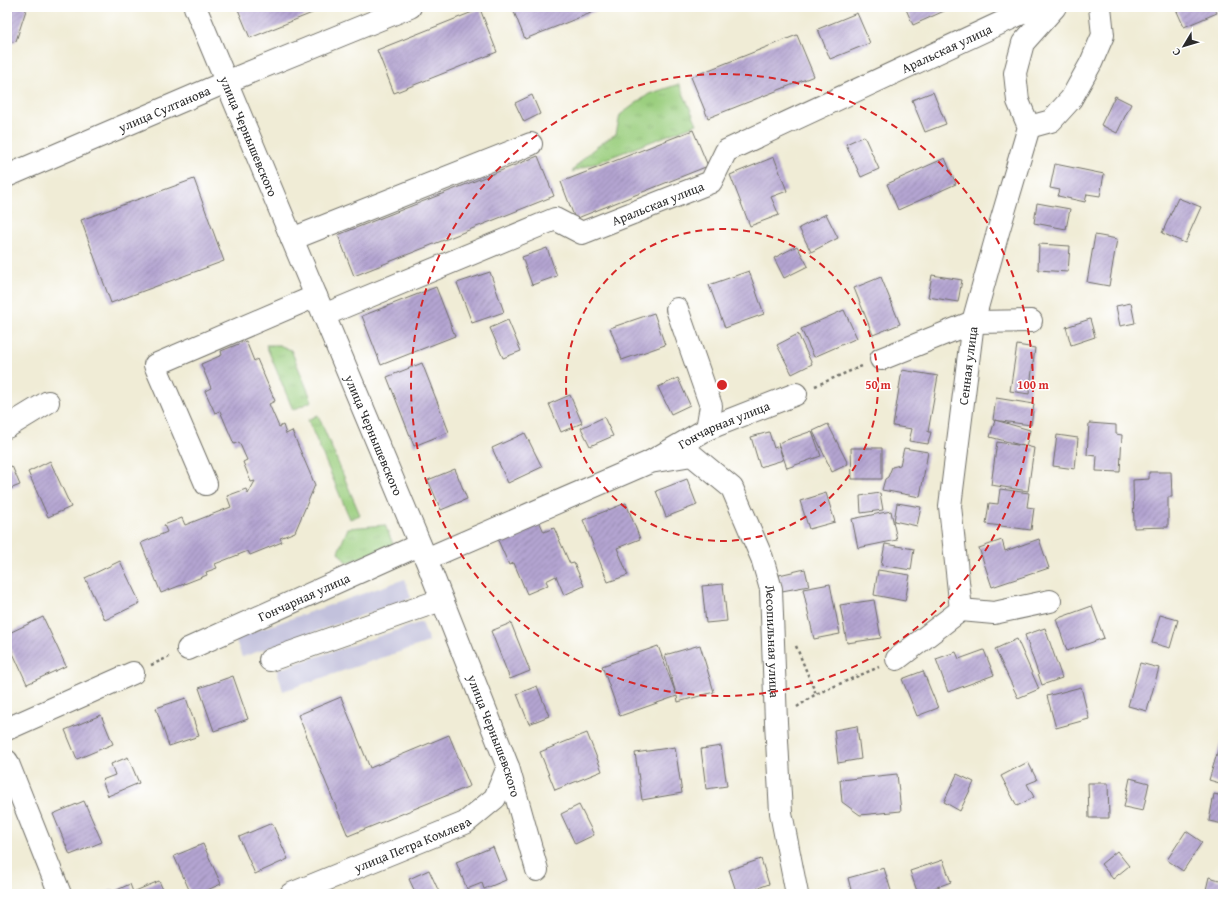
<svg xmlns="http://www.w3.org/2000/svg" width="1230" height="901" font-family="'Gentium Book Plus',serif">
	<style>
		.industrial { fill: #c2c1dc }
		.grass { fill: url(#grass-tufts); stroke: #637d55 }
		.building { fill: url(#building-hatch) }
		.lines { fill: none; stroke-linecap: round; stroke-linejoin: round }
		.minor-casing { stroke: #706f67; stroke-width: 24 }
		.path { stroke: #706f67; stroke-width: 2.5; stroke-dasharray: 3 3; stroke-linecap: butt }
		.minor { stroke: #fff; stroke-width: 22 }
		.ring { fill: none; stroke: #d62828; stroke-width: 2; stroke-dasharray: 7 5 }
		.labels { text-anchor: middle; stroke-width: 3; stroke-linejoin: round; paint-order: stroke }
		.street-label { font-size: 13px; fill: #2b2b2b; stroke: #fff }
		.centre { fill: #d62828; stroke: #fff; stroke-width: 2 }
		.ring-label { font-size: 12px; text-anchor: middle; font-weight: bold; fill: #d62828; stroke: #fff; stroke-width: 3; stroke-linejoin: round; paint-order: stroke }
	</style>
	<defs>
		<pattern id="grass-tufts" width="24" height="20" patternUnits="userSpaceOnUse"><rect width="24" height="20" fill="#9bcf7f"/><path d="M3 7l-1-3M5 7V3M7 7l1-3M15 17l-1-3M17 17v-4M19 17l1-3" fill="none" stroke="#86b26e"/></pattern>
		<pattern id="building-hatch" width="6" height="6" patternUnits="userSpaceOnUse"><rect width="6" height="6" fill="#b4a4d1"/><path d="M-1 1l2-2M0 6l6-6M5 7l2-2" fill="none" stroke="#9386aa"/></pattern>
	</defs>
	<rect width="100%" height="100%" fill="#fff"/>
	<filter id="ink" filterUnits="userSpaceOnUse"><feTurbulence type="fractalNoise" baseFrequency=".025" numOctaves="2"/><feDisplacementMap in="SourceGraphic" scale="8" xChannelSelector="R" yChannelSelector="G"/><feConvolveMatrix kernelMatrix="1 2 1 2 8 2 1 2 1" color-interpolation-filters="sRGB"/></filter>
	<filter id="wash" filterUnits="userSpaceOnUse"><feTurbulence type="fractalNoise" baseFrequency=".012" numOctaves="4" result="noise"/><feDisplacementMap in="SourceGraphic" scale="16" xChannelSelector="R" yChannelSelector="G"/><feGaussianBlur stdDeviation="0.9" result="paint"/><feColorMatrix in="noise" values="0 0 0 0 0 0 0 0 0 0 0 0 0 0 0 0 0 1.4 0 .05"/><feComposite in="paint" operator="in"/></filter>
	<g filter="url(#wash)">
		<rect width="100%" height="100%" fill="#f0ecd6"/>
		<path class="industrial" d="M405,579L411,598L242,657L235,638Z
			M422,622L429,642L283,691L277,670Z"/>
		<path class="grass" d="M679,84L697,124L572,172C585,154 597,146 616,134L620,115L649,94Z
			M266,345H279L291,350L312,401L293,410Z
			M318,415L360,515L350,519L308,420Z
			M385,525L393,544L347,563L338,552L348,528Z"/>
		<g id="blocks">
			<path class="building" d="M7,7H27L16,41L7,44Z
				M237,7H327L250,38Z
				M512,7H606L525,39Z
				M905,7H953L913,25Z
				M1175,7H1214L1217,13L1184,27Z
				M480,9L497,52L394,93L377,50Z
				M857,13L870,43L830,59L818,29Z
				M797,35L814,76L708,118L691,77Z
				M933,92L946,124L925,132L912,100Z
				M532,95L540,114L524,122L515,103Z
				M1115,96L1131,104L1117,133L1101,125Z
				M693,130L708,166L575,219L561,182Z
				M864,136L879,169L861,177L846,144Z
				M538,156L554,196L354,276L338,235Z
				M774,157L787,191L771,197L779,215L750,226L730,175Z
				M945,158L956,184L898,210L887,184Z
				M1055,164L1104,174L1100,196L1087,194L1085,202L1058,196L1060,190L1050,188Z
				M194,179L224,261L111,303L81,220Z
				M1178,198L1201,207L1185,243L1162,233Z
				M1037,203L1070,209L1066,229L1034,223Z
				M826,214L838,238L811,252L799,228Z
				M1095,235L1117,239L1109,286L1087,282Z
				M1039,244L1070,246L1068,272L1038,270Z
				M797,246L808,266L784,278L774,258Z
				M547,248L557,276L532,285L522,257Z
				M749,271L764,314L725,328L709,285Z
				M490,272L504,312L472,323L457,283Z
				M932,275L962,280L958,302L928,297Z
				M881,277L900,324L873,335L854,288Z
				M436,287L455,336L381,365L362,316Z
				M1131,303L1135,323L1120,326L1116,306Z
				M844,310L857,338L814,357L801,329Z
				M654,313L665,345L622,360L610,328Z
				M1090,319L1095,337L1071,345L1066,327Z
				M508,320L521,351L503,358L490,328Z
				M798,334L812,364L792,374L777,345Z
				M246,341L254,361L257,359L275,401L269,404L279,427L283,425L286,434L292,431L315,485L295,532L280,538L282,542L250,555L248,551L215,564L217,568L206,572L207,575L161,593L141,543L167,532L164,525L182,518L185,525L231,507L227,496L246,489L248,494L255,481L251,482L243,462L247,460L239,442L234,444L220,411L215,413L205,391L211,388L201,364L222,355L221,351Z
				M1017,345L1035,348L1029,394L1010,391Z
				M422,363L449,432L414,446L387,377Z
				M902,370L938,376L928,432H931L928,444L909,441L912,429L893,426Z
				M678,378L690,405L671,414L658,387Z
				M570,395L582,423L561,432L549,404Z
				M996,398L1034,404L1031,425L993,420Z
				M604,417L613,436L590,446L581,428Z
				M995,420L1030,430L1026,446L1034,448L1028,491L991,485L997,442L1024,446L990,437Z
				M1089,423L1116,425V434L1122,435L1120,472L1096,471L1097,456L1087,455Z
				M828,424L848,464L832,472L813,431Z
				M812,431L821,456L787,468L778,443Z
				M769,432L774,448L779,446L783,460L760,467L751,437Z
				M525,433L542,467L508,483L492,448Z
				M1057,435L1078,438L1075,469L1053,466Z
				M851,448H882V479H852Z
				M904,448L928,452L920,497L882,490L885,479L888,477L892,467L900,465Z
				M50,461L71,507L48,517L28,472Z
				M12,466L20,485L7,490V468Z
				M455,469L467,499L441,510L428,480Z
				M1149,472H1171L1172,497H1168V527L1134,528L1133,480L1149,479Z
				M687,479L697,505L666,517L656,491Z
				M1000,489L1029,493L1027,507L1034,508L1031,530L986,524L989,503L998,504Z
				M826,493L835,522L809,529L800,501Z
				M880,493L883,510L861,513L860,496Z
				M626,503L640,539L617,548L628,575L608,582L583,520Z
				M897,503L921,507L917,526L894,521Z
				M891,511L897,540L858,548L852,519Z
				M539,521L544,532L554,528L570,564L574,563L584,586L564,595L556,576L546,581L548,585L527,594L514,563L509,565L497,538Z
				M1039,539L1049,568L992,587L979,548L1002,540L1005,551Z
				M885,544L914,549L911,570L881,565Z
				M120,561L140,603L105,620L85,578Z
				M805,569L809,586L782,591L779,575Z
				M878,570L910,575L905,601L874,595Z
				M723,584L727,621L706,623L702,586Z
				M830,584L840,634L814,639L803,589Z
				M874,600L881,638L847,643L840,605Z
				M1092,606L1104,638L1067,651L1056,619Z
				M1160,615L1178,620L1170,648L1152,643Z
				M43,617L66,666L27,684L7,640V634Z
				M511,623L530,671L510,679L491,631Z
				M1045,628L1062,678L1042,685L1025,635Z
				M1017,639L1039,689L1018,698L995,649Z
				M700,645L714,692L678,702L677,696L620,716L602,666L658,646L676,694L665,655Z
				M984,650L994,675L948,692L936,659L956,652L959,659Z
				M1140,663L1159,668L1147,711L1128,706Z
				M923,671L938,708L917,716L902,679Z
				M233,676L248,719L214,731L199,688Z
				M537,686L549,716L529,724L517,694Z
				M1081,687L1089,719L1056,728L1047,696Z
				M341,697L370,768L449,735L470,786L348,836L298,715Z
				M186,698L199,736L169,746L156,708Z
				M101,715L113,744L77,759L65,730Z
				M857,726L861,759L838,763L834,730Z
				M587,733L602,771L555,790L540,752Z
				M1223,734V784L1209,780Z
				M721,746L727,786L706,789L701,749Z
				M675,747L682,793L642,800L635,753Z
				M128,757L139,783L108,796L102,780L115,775L111,764Z
				M1028,762L1037,780L1027,784L1034,797L1017,806L1001,776Z
				M897,774L901,811L860,815L842,802L840,780Z
				M957,774L974,782L960,811L944,802Z
				M1130,778L1149,783L1143,811L1124,807Z
				M1088,783H1108L1109,818H1089Z
				M1214,794L1223,796V824L1209,821Z
				M84,801L102,842L70,855L53,814Z
				M579,805L594,835L575,844L561,814Z
				M272,823L288,859L255,874L239,837Z
				M1186,831L1202,842L1183,871L1167,860Z
				M203,844L221,884L198,894H191L174,856Z
				M493,847L506,880L484,889L482,883L467,889L456,862Z
				M1117,851L1129,866L1113,879L1101,864Z
				M761,859L769,884L742,894H737L729,870Z
				M943,860L951,882L918,894L910,871Z
				M884,868L892,894H852L848,878Z
				M429,870L440,894H416L409,879Z
				M1209,877L1223,881V894H1205Z
				M159,881L165,894H119L117,890L130,884L133,892Z
				M112,890L113,894H102Z"/>
		</g>
	</g>
	<g filter="url(#ink)">
		<use href="#blocks" fill-opacity="0" stroke="#706f67" stroke-width="1"/>
		<g class="lines">
			<defs>
				<g id="minor">
					<path id="s1" d="M195,7L426,559L508,767L537,870"/>
					<path d="M1029,127L1051,121L1071,99L1091,63L1103,35L1100,7"/>
					<path id="s2" d="M7,176L226,82L410,7"/>
					<path d="M292,239L531,144"/>
					<path d="M677,309L711,406L707,429"/>
					<path id="s3" d="M324,315L555,219L582,233L711,182L726,151L1035,7"/>
					<path d="M881,359L973,322L1031,321"/>
					<path d="M7,427L48,402"/>
					<path id="s4" d="M650,462L692,455L732,488L762,558L771,589L776,722L781,813L797,894"/>
					<path d="M206,484L155,365L316,296"/>
					<path id="s5" d="M426,559L650,462L707,429L796,394"/>
					<path id="s6" d="M961,610L950,506L973,322L998,232L1029,127L1018,101L1015,73L1023,43L1055,7"/>
					<path id="s7" d="M188,649L419,545"/>
					<path d="M897,659L961,610L994,613L1050,601"/>
					<path d="M270,660L441,600"/>
					<path d="M7,729L133,673"/>
					<path d="M7,761L60,894"/>
					<path id="s8" d="M291,894L465,823L495,798L508,767"/>
				</g>
			</defs>
			<use href="#minor" class="minor-casing"/>
			<path class="path" d="M815,386L862,366
				M796,646L816,694
				M151,665L169,657
				M797,707L816,694L879,667"/>
			<use href="#minor" class="minor"/>
		</g>
	</g>
	<g class="ring">
		<circle cx="722" cy="385" r="156"/>
		<circle cx="722" cy="385" r="311"/>
	</g>
	<g class="labels">
		<g class="street-label">
			<text dy="5" stroke="none"><textPath href="#s3" startOffset="697">Аральская улица</textPath></text>
			<text dy="5" stroke="none"><textPath href="#s2" startOffset="171">улица Султанова</textPath></text>
			<text dy="5" stroke="none"><textPath href="#s1" startOffset="140">улица Чернышевского</textPath></text>
			<text dy="5" stroke="none"><textPath href="#s3" startOffset="362">Аральская улица</textPath></text>
			<text dy="5" stroke="none"><textPath href="#s6" startOffset="246">Сенная улица</textPath></text>
			<text dy="5" stroke="none"><textPath href="#s5" startOffset="327">Гончарная улица</textPath></text>
			<text dy="5" stroke="none"><textPath href="#s1" startOffset="464">улица Чернышевского</textPath></text>
			<text dy="5" stroke="none"><textPath href="#s7" startOffset="127">Гончарная улица</textPath></text>
			<text dy="5" stroke="none"><textPath href="#s4" startOffset="255">Лесопильная улица</textPath></text>
			<text dy="5" stroke="none"><textPath href="#s1" startOffset="788">улица Чернышевского</textPath></text>
			<text dy="5" stroke="none"><textPath href="#s8" startOffset="131">улица Петра Комлева</textPath></text>
		</g>
	</g>
	<circle cx="722" cy="385" r="6" class="centre"/>
	<g class="ring-label">
		<text x="878" y="389">50 m</text>
		<text x="1033" y="389">100 m</text>
	</g>
	<rect width="1230" height="901" fill="none" stroke="#fff" stroke-width="24"/>
	<g transform="translate(1184 46) rotate(232)" stroke="#ffffff" stroke-width="3" paint-order="stroke">
	<path d="M0-3L7 15L0 10L-7 15Z" fill="#2b2b2b"/>
	<text y="-6" font-size="11" font-weight="bold" text-anchor="middle" fill="#2b2b2b">С</text>
	</g>
</svg>
